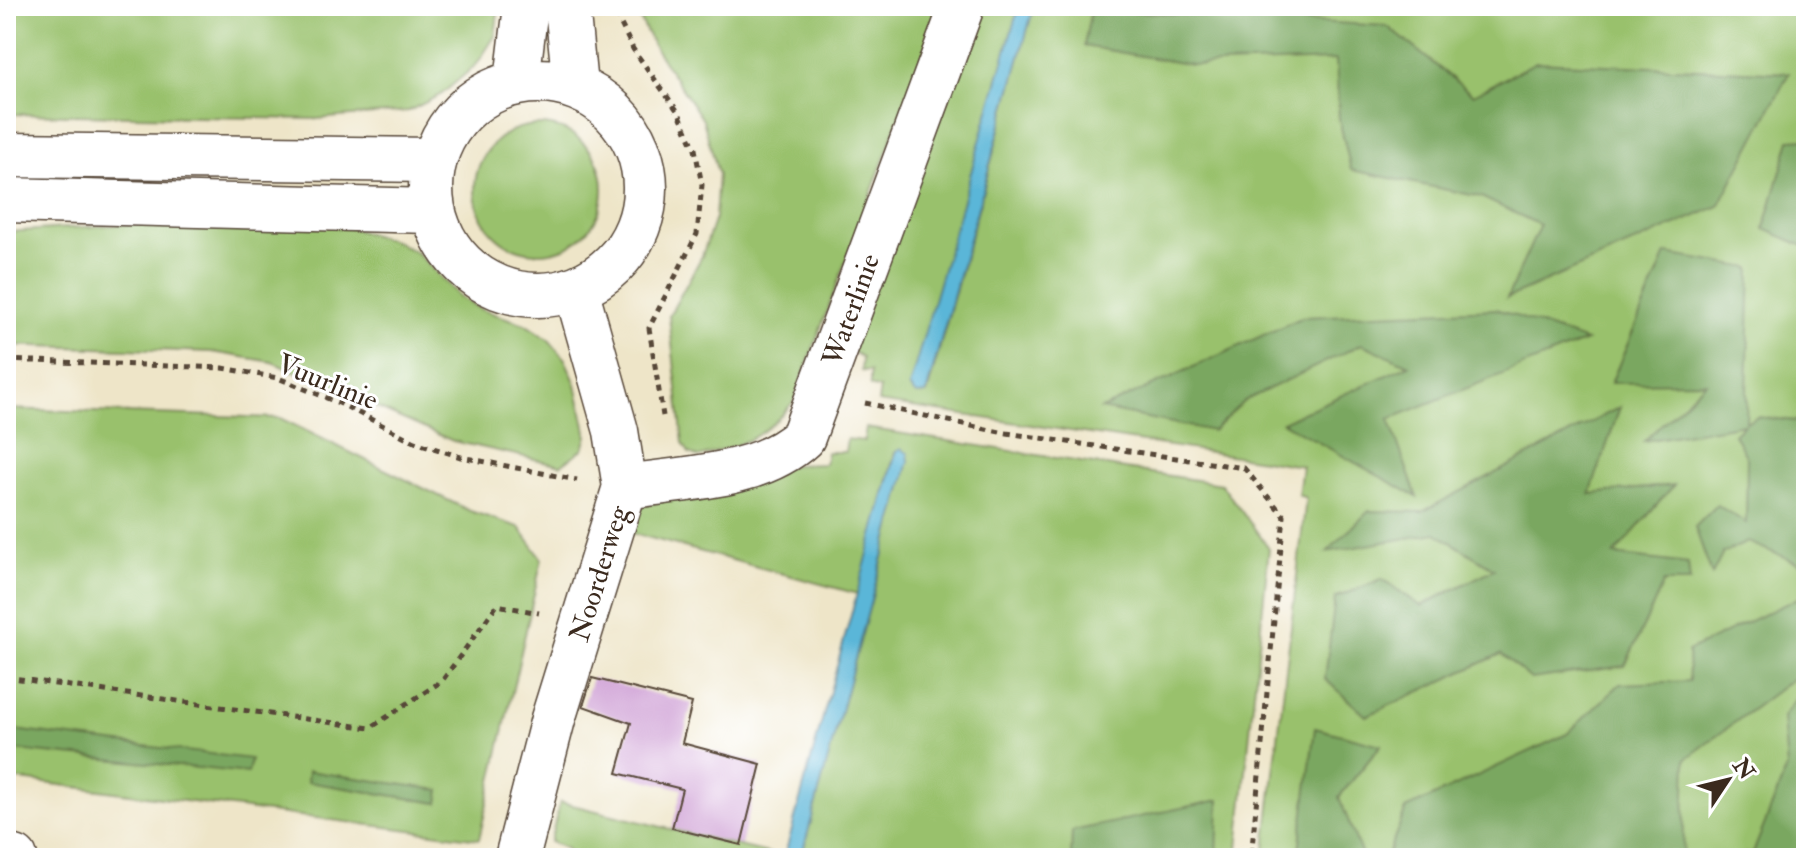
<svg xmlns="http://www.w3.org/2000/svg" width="1812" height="864" font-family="'IM FELL Double Pica',serif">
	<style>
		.green { fill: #99c16c; stroke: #6a7645; stroke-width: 2 }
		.forest { fill: #7aa760; stroke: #5a683f; stroke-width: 2 }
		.water { fill: #5ab6d8; stroke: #4a707b; stroke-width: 2 }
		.building { fill: #cd9dd4 }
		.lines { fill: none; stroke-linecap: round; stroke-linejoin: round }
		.minor-casing { stroke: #564638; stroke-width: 47 }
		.major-casing { stroke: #564638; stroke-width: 47 }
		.highway-casing { stroke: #564638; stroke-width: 47 }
		.path { stroke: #564638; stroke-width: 5; stroke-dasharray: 6 6; stroke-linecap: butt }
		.minor { stroke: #fff; stroke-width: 44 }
		.major { stroke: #fff; stroke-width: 44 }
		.highway { stroke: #fff; stroke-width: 44 }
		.labels { text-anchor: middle; stroke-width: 6; stroke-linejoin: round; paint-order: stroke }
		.street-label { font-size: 28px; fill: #3b2a1e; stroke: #fff }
	</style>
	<rect width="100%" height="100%" fill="#fff"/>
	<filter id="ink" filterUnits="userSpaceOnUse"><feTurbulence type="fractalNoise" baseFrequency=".0125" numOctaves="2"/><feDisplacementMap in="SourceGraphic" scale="16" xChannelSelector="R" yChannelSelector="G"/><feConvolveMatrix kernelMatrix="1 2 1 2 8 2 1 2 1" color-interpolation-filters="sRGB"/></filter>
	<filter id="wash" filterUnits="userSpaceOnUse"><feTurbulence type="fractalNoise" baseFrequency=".006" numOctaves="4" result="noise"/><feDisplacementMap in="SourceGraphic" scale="32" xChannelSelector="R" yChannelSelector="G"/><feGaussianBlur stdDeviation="1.8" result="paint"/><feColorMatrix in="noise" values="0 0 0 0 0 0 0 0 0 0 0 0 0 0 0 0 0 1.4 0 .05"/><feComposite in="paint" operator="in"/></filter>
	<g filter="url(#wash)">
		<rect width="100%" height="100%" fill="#eee5c8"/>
		<path class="green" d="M6,6H499L495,36L477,64L442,94L409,111L317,119L6,114Z
			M633,6H941L793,402C764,439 742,444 699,457L689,453L683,443L669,316L702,256L715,218L718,173L703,120L656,50Z
			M972,6H1019L910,387L917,395L927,394L1034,6H1806V858H1264L1306,498L1298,495L1302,466L878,402L880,389L870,386V372L861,371L862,357L849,350Z
			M475 189a64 64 0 1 1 128 0a64 64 0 1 1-128 0Z
			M162,222L340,225L397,242L417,253L461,298L482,310L525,324L549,340L565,359L576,384L587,436L583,449L561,465L453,441L272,362L212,352L6,345V232Z
			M6,409L280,418L470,511L519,527L542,559L479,839L6,778Z
			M866,428L1221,484L1269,548L1237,858H801L902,487L895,452L858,594L624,531L643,506L794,465L825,464L827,452H845L847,439L864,441Z
			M560,802L784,857L571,858L567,849L550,842Z"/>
		<path class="forest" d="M1091,9L1387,26L1473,95L1536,62L1789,73L1719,206L1507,298L1540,225L1481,197L1351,170L1339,119L1336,60L1192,65L1084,46Z
			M1806,139V247L1764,229L1790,140Z
			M1666,254L1751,268L1746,422L1758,417L1806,422V566L1748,542L1723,553L1712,575L1695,527L1717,505L1746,523L1747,458L1734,434L1744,424L1644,441L1706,382L1611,383Z
			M1496,309L1586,341L1389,419L1417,497L1282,422L1409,365L1362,344L1244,401L1213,431L1101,409L1303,317Z
			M1620,407L1590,494L1674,485L1614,555L1688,564L1690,582H1664L1625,666L1531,679L1501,654L1366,716L1325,679L1335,598L1382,579L1421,606L1494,569L1436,533L1327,552L1369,511L1422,512Z
			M1806,594V662L1794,678L1686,759L1683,858H1386L1406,809L1567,734L1620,684L1689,681L1688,651Z
			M1801,691L1806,697V858H1711L1753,853L1787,768L1783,717Z
			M1315,728L1381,745L1339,797L1363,858H1298Z
			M6,729L251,759L248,773L6,749Z
			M308,771L440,790L438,803L307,782Z
			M1219,800L1217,858H1071L1072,831Z"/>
		<path class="water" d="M1019,6H1034L926,394L916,395L909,387Z
			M901,449L908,453L909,461L801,858H784L896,452Z"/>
		<g id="blocks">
			<path class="building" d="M592,678L692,703L682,743L761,764L741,845L672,828L682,789L617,773L631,723L583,706Z"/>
		</g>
	</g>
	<g filter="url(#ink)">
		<use href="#blocks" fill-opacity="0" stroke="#564638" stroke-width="2"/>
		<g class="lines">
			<defs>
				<g id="minor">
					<path id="s1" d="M625,487C684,478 759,478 803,437L962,6"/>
					<path d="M6,857L15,858"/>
					<path id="s2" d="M517,858L553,719L625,487L616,431L576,289"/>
				</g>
				<path id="major" d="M567,6L575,86
					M431 188a107 107 0 1 1 214 0a107 107 0 1 1-214 0Z
					M517,81L526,6"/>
				<path id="highway" d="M6,155L433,160
					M6,200L432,211"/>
			</defs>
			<use href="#minor" class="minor-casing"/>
			<use href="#major" class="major-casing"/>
			<use href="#highway" class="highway-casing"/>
			<path class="path" d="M616,14L633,49L679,113L695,149L702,185L697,234L649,328L663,416
				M6,360L223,368L278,378L339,403L415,442L461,457L577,480
				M865,403L1000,432L1244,468L1284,516L1251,858
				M6,677L370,728L442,681L497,605L539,613"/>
			<use href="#minor" class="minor"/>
			<use href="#major" class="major"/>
			<use href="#highway" class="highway"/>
		</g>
	</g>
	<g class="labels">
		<g class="street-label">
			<text dy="10" stroke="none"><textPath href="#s1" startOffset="324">Waterlinie</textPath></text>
			<text transform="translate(328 381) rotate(22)" y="10">Vuurlinie</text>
			<text dy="10" stroke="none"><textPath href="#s2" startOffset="296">Noorderweg</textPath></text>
		</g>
	</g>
	<rect width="1812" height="864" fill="none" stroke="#fff" stroke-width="32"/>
	<g transform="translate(1728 780) rotate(55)" stroke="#ffffff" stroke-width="6" paint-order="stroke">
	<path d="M0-6L14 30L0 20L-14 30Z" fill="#3b2a1e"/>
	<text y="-12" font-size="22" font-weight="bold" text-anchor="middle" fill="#3b2a1e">N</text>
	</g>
</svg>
